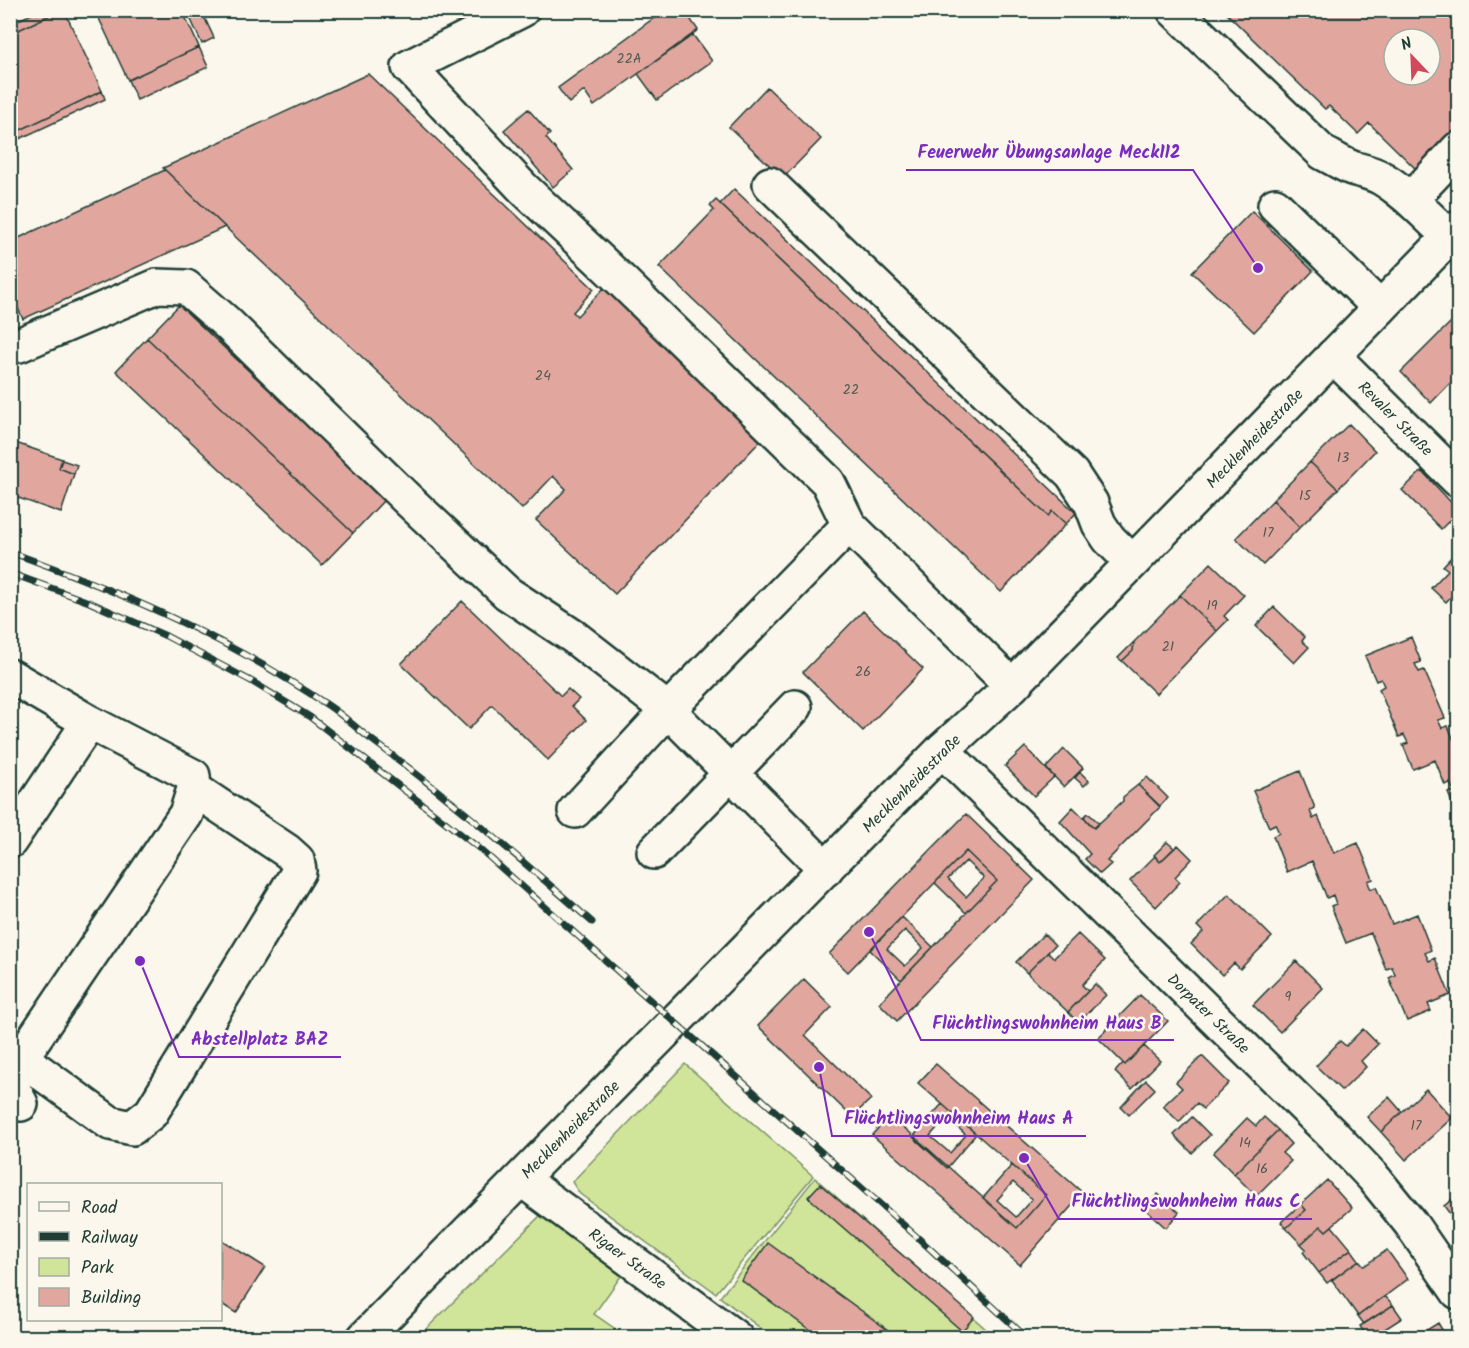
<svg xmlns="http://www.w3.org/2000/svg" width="1469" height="1348" font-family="Kalam,sans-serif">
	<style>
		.green { fill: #d1e59a; stroke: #789167; stroke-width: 1.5 }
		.building { fill: #e1a79f; stroke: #1f3d34; stroke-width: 1.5; fill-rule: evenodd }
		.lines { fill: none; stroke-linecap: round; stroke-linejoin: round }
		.minor-casing { stroke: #1f3d34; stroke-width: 38 }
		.major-casing { stroke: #1f3d34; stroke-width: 38 }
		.minor { stroke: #fbf7ec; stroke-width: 33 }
		.major { stroke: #fbf7ec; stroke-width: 33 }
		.rail-casing { stroke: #1f3d34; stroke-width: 7 }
		.rail { stroke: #fbf7ec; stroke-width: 4.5; stroke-dasharray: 14; stroke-linecap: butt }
		.labels { text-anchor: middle; stroke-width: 5; stroke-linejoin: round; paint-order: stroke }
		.number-label { font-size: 14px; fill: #50584f }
		.street-label { font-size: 16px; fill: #1f3d34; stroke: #fbf7ec }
		.leader { fill: none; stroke: #7b2cbf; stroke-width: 2 }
		.callout-dot { fill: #7b2cbf; stroke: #fbf7ec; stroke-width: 2 }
		.callout-label { font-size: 18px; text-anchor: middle; font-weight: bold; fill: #7b2cbf; stroke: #fbf7ec; stroke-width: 5; stroke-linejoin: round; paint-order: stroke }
	</style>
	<rect width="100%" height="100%" fill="#fbf7ec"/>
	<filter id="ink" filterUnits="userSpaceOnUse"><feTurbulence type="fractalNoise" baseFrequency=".0167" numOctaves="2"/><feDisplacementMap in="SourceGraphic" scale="12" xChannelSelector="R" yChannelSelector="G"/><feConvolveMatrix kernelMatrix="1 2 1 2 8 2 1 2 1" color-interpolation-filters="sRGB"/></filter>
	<g filter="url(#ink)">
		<path class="green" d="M685,1064L813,1176L716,1293L580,1194L572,1182Z
			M815,1178L995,1337H772L720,1297Z
			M545,1211L626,1269L594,1314L627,1337L417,1338Z"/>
		<path class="building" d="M40,10H61L10,34V24Z
			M61,10H64L102,91L14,133L10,126V34Z
			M95,10H182L199,47L128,80Z
			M201,10L214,38L202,44L187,11Z
			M665,10H684L698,30L594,106L584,91L569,103L558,88Z
			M1223,10H1458V133L1420,173L1369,123L1358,134L1329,106L1325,109ZM1394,39H1430V75H1394Z
			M693,35L712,61L657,100L638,74Z
			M199,47L208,67L137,100L128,80Z
			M368,74L594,289L573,312L577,316L608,284L767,434L615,594L536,520L566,489L553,476L522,509L163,168Z
			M767,87L821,139L783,178L729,127Z
			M102,91L105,99L17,140L14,133Z
			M528,109L550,134L546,138L573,170L553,187L504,130Z
			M165,170L225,227L23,319L10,291V242Z
			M734,189L1076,513L1066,524L1052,511L1048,516L720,204Z
			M716,200L1048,516L1052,511L1066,524L1001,592L659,267L714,210L710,206Z
			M1252,211L1313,271L1254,332L1192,272Z
			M179,305L385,499L353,533L147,338Z
			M1452,321L1458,327V375L1431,403L1401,372Z
			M147,338L353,533L322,565L116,371Z
			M1349,424L1375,451L1338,489L1310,462Z
			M10,441L62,459L59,468L74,474L61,513L10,495Z
			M62,460L77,465L74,474L59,468Z
			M1310,462L1338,489L1300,527L1273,500Z
			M1422,471L1458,510V512L1441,529L1402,490Z
			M1273,500L1300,527L1263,565L1236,538Z
			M1458,550V589L1446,602L1431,588L1448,570L1443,566Z
			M1211,563L1244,595L1224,616L1228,620L1217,631L1180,595Z
			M1180,595L1217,631L1156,694L1122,661L1133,651L1134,642Z
			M462,601L561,696L568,689L579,699L572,706L586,720L548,760L492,705L469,729L401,664Z
			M1274,607L1305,637L1302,641L1309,647L1294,663L1256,626Z
			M863,611L923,669L863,731L803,672Z
			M1411,637L1421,662L1415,664L1419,672L1424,670L1445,718L1438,720L1442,728L1448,726L1458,750V817L1448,793L1454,791L1450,783L1445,785L1435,760L1413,769L1403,745L1408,743L1404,735L1399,737L1379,689L1384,686L1381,679L1376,681L1365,656Z
			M1134,642L1133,651L1122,661L1118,658Z
			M1025,747L1054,777L1034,796L1005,766Z
			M1064,749L1083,768L1064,787L1046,768Z
			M1300,771L1315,808L1310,811L1313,819L1318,816L1334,853L1358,843L1373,879L1368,881L1369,885L1371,889L1376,887L1392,924L1417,914L1431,950L1425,953L1429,961L1435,958L1450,995L1428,1004L1431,1011L1407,1021L1389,978L1395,975L1392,967L1386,969L1371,933L1346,943L1331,906L1336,904L1333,895L1327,898L1312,861L1287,872L1273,836L1279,833L1275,824L1269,827L1253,791Z
			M1080,772L1089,781L1084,786L1075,778Z
			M1147,777L1168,798L1160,806L1138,785Z
			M1138,785L1160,807L1107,861L1111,864L1100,874L1085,859L1090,854L1060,821L1073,807L1094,828L1123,801V797Z
			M1088,813L1099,823L1094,828L1084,817Z
			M966,814L1034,880L897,1021L879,1003L997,881L966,851L848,972L829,954Z
			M1167,842L1174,848L1160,862L1154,855Z
			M1178,845L1192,859L1175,877L1180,882L1156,907L1130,881L1155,856L1160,862Z
			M966,851L997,881L966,913L935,883ZM966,861L984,878L966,897L948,879Z
			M1229,894L1272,937L1240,969L1234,963L1222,975L1191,944L1203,932L1197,926Z
			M902,917L933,947L901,980L870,950ZM905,930L923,948L905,966L887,949Z
			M1044,934L1055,945L1027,973L1016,962Z
			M1078,934L1105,960L1082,985L1088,991L1068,1012L1027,973L1048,952L1054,958Z
			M1296,961L1323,988L1280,1032L1253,1005Z
			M804,979L832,1007L805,1035L871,1099L852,1117L758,1026Z
			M1095,984L1106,995L1078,1023L1068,1012Z
			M1140,995L1168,1021L1125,1065L1098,1038Z
			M1363,1029L1378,1044L1361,1061L1366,1067L1342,1091L1316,1066L1340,1041L1346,1046Z
			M1144,1046L1160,1061L1132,1089L1115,1072L1123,1063L1125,1065Z
			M1202,1056L1229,1083L1203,1109L1197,1103L1179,1122L1163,1106L1182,1088L1176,1082Z
			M936,1064L1083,1193L1020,1265L872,1135L890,1115L1017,1228L1046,1195L918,1083Z
			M1146,1080L1155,1089L1129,1115L1121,1107Z
			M1426,1089L1452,1118L1406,1160L1381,1132Z
			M1389,1097L1402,1112L1381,1132L1367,1117Z
			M942,1104L976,1134L947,1168L913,1137ZM947,1117L966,1135L950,1153L930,1136Z
			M1192,1117L1210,1135L1192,1153L1174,1135Z
			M1264,1117L1278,1130L1234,1174L1213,1153L1247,1118L1256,1126Z
			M1278,1130L1291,1144L1282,1153L1291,1161L1256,1196L1234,1174Z
			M1012,1165L1046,1195L1017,1228L983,1198ZM1013,1182L1032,1199L1016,1217L997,1200Z
			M1327,1180L1352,1208L1326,1231L1321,1226L1301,1244L1286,1228L1306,1210L1301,1204Z
			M820,1184L974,1317L962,1331L808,1197Z
			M1158,1194L1179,1212L1166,1228L1145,1209Z
			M1458,1195V1225L1444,1206Z
			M1301,1204L1306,1210L1286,1228L1281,1222Z
			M1321,1226L1326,1231L1332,1226L1351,1249L1319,1273L1303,1252L1306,1249L1301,1244Z
			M220,1239L265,1267L236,1313L220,1303Z
			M768,1243L899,1338H821L741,1280Z
			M1351,1249L1359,1260L1327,1283L1319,1273Z
			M1387,1250L1408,1279L1358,1316L1332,1280L1359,1260L1364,1266Z
			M1385,1296L1393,1305L1364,1324L1358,1316Z
			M1393,1305L1402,1318L1371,1338H1367L1360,1326Z
			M1438,1323L1447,1338H1414Z"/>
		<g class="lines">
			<defs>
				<path id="minor" d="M522,10L409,67L523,188L624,283L828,482L849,525L1012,686
					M1174,10L1323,153C1333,158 1342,164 1352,168C1362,171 1374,173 1383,179C1408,194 1427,217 1450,237
					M770,184L1072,474L1091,503L1099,524L1109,539L1132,562
					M1411,199L1458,149
					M1275,205L1380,308
					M19,345L157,286L186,287L227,323L406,498L507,593L574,637L668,710L826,869
					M1333,356L1458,480
					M10,676L89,722
					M942,750L1333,1135L1373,1177L1411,1224L1458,1292
					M575,811L668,710L849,525
					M10,841L89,722L193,776L194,789L186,814L21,1058L10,1066
					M654,852L795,707
					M21,1058L110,1123L132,1128L151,1113L299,871L297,860L287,851L194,789
					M10,1083L21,1104
					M521,1179L736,1338"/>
				<path id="major" d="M364,1338L942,750L1012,686L1458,228"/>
			</defs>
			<use href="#minor" class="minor-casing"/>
			<use href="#major" class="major-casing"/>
			<use href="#minor" class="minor"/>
			<use href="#major" class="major"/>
			<defs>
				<path id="rail" d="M10,552C122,592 230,639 329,706C344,716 357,729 372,740C449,797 521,859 592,922
					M10,573L89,602L166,636L251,681L310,717L480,849L916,1236L1027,1338"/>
			</defs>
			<use href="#rail" class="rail-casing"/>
			<use href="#rail" class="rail"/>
		</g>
	</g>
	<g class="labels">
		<g class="number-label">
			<text x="629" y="63">22A</text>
			<text x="543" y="380">24</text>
			<text x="851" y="394">22</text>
			<text x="1343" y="462">13</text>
			<text x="1305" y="500">15</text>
			<text x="1268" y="537">17</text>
			<text x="1212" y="610">19</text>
			<text x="1168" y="651">21</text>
			<text x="863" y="676">26</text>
			<text x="1288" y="1001">9</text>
			<text x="1416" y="1130">17</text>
			<text x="1245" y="1147">14</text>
			<text x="1262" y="1173">16</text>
		</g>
		<g class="street-label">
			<text transform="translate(1396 418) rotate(45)" y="6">Revaler Straße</text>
			<text transform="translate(1254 438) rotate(-46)" y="6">Mecklenheidestraße</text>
			<text transform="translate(911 783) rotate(-45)" y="6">Mecklenheidestraße</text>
			<text transform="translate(1209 1013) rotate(44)" y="6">Dorpater Straße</text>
			<text transform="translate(570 1129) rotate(-45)" y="6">Mecklenheidestraße</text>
			<text transform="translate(628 1258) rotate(36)" y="6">Rigaer Straße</text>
		</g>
	</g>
	<path class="leader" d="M1258 268L1193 170H906M869 932L921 1040H1174M140 961L179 1057H341M819 1067L832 1136H1086M1024 1158L1059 1219H1312"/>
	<g class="callout-dot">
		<circle cx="1258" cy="268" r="6"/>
		<circle cx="869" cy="932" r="6"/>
		<circle cx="140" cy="961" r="6"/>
		<circle cx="819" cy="1067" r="6"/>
		<circle cx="1024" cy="1158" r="6"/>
	</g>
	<g class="callout-label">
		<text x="1049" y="158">Feuerwehr Übungsanlage Meck112</text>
		<text x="1047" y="1029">Flüchtlingswohnheim Haus B</text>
		<text x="260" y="1045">Abstellplatz BAZ</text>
		<text x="959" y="1124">Flüchtlingswohnheim Haus A</text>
		<text x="1186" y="1207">Flüchtlingswohnheim Haus C</text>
	</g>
	<rect width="1469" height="1348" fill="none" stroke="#fbf7ec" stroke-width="36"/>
	<rect x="18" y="18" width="1433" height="1312" fill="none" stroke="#1f3d34" stroke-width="2" filter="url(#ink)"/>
	<rect x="27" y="1183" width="195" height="138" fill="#fbf7ec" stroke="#a3ada2" stroke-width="1.5"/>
	<rect x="39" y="1202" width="30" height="9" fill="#fbf7ec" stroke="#a3ada2" stroke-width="1.5"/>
	<text x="81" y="1213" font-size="18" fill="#1f3d34">Road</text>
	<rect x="39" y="1232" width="30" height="9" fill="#1f3d34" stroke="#a3ada2" stroke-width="1.5"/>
	<text x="81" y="1243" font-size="18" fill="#1f3d34">Railway</text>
	<rect x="39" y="1258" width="30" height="18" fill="#d1e59a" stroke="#a3ada2" stroke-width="1.5"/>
	<text x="81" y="1273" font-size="18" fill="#1f3d34">Park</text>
	<rect x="39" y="1288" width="30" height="18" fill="#e1a79f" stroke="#a3ada2" stroke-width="1.5"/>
	<text x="81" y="1303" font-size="18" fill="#1f3d34">Building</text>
	<g transform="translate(1412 57) rotate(337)"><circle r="28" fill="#fbf7ec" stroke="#a3ada2" stroke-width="1.5"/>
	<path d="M0-4.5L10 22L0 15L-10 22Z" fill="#d1495b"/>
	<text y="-9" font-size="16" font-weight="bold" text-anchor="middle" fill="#1f3d34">N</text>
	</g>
</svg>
